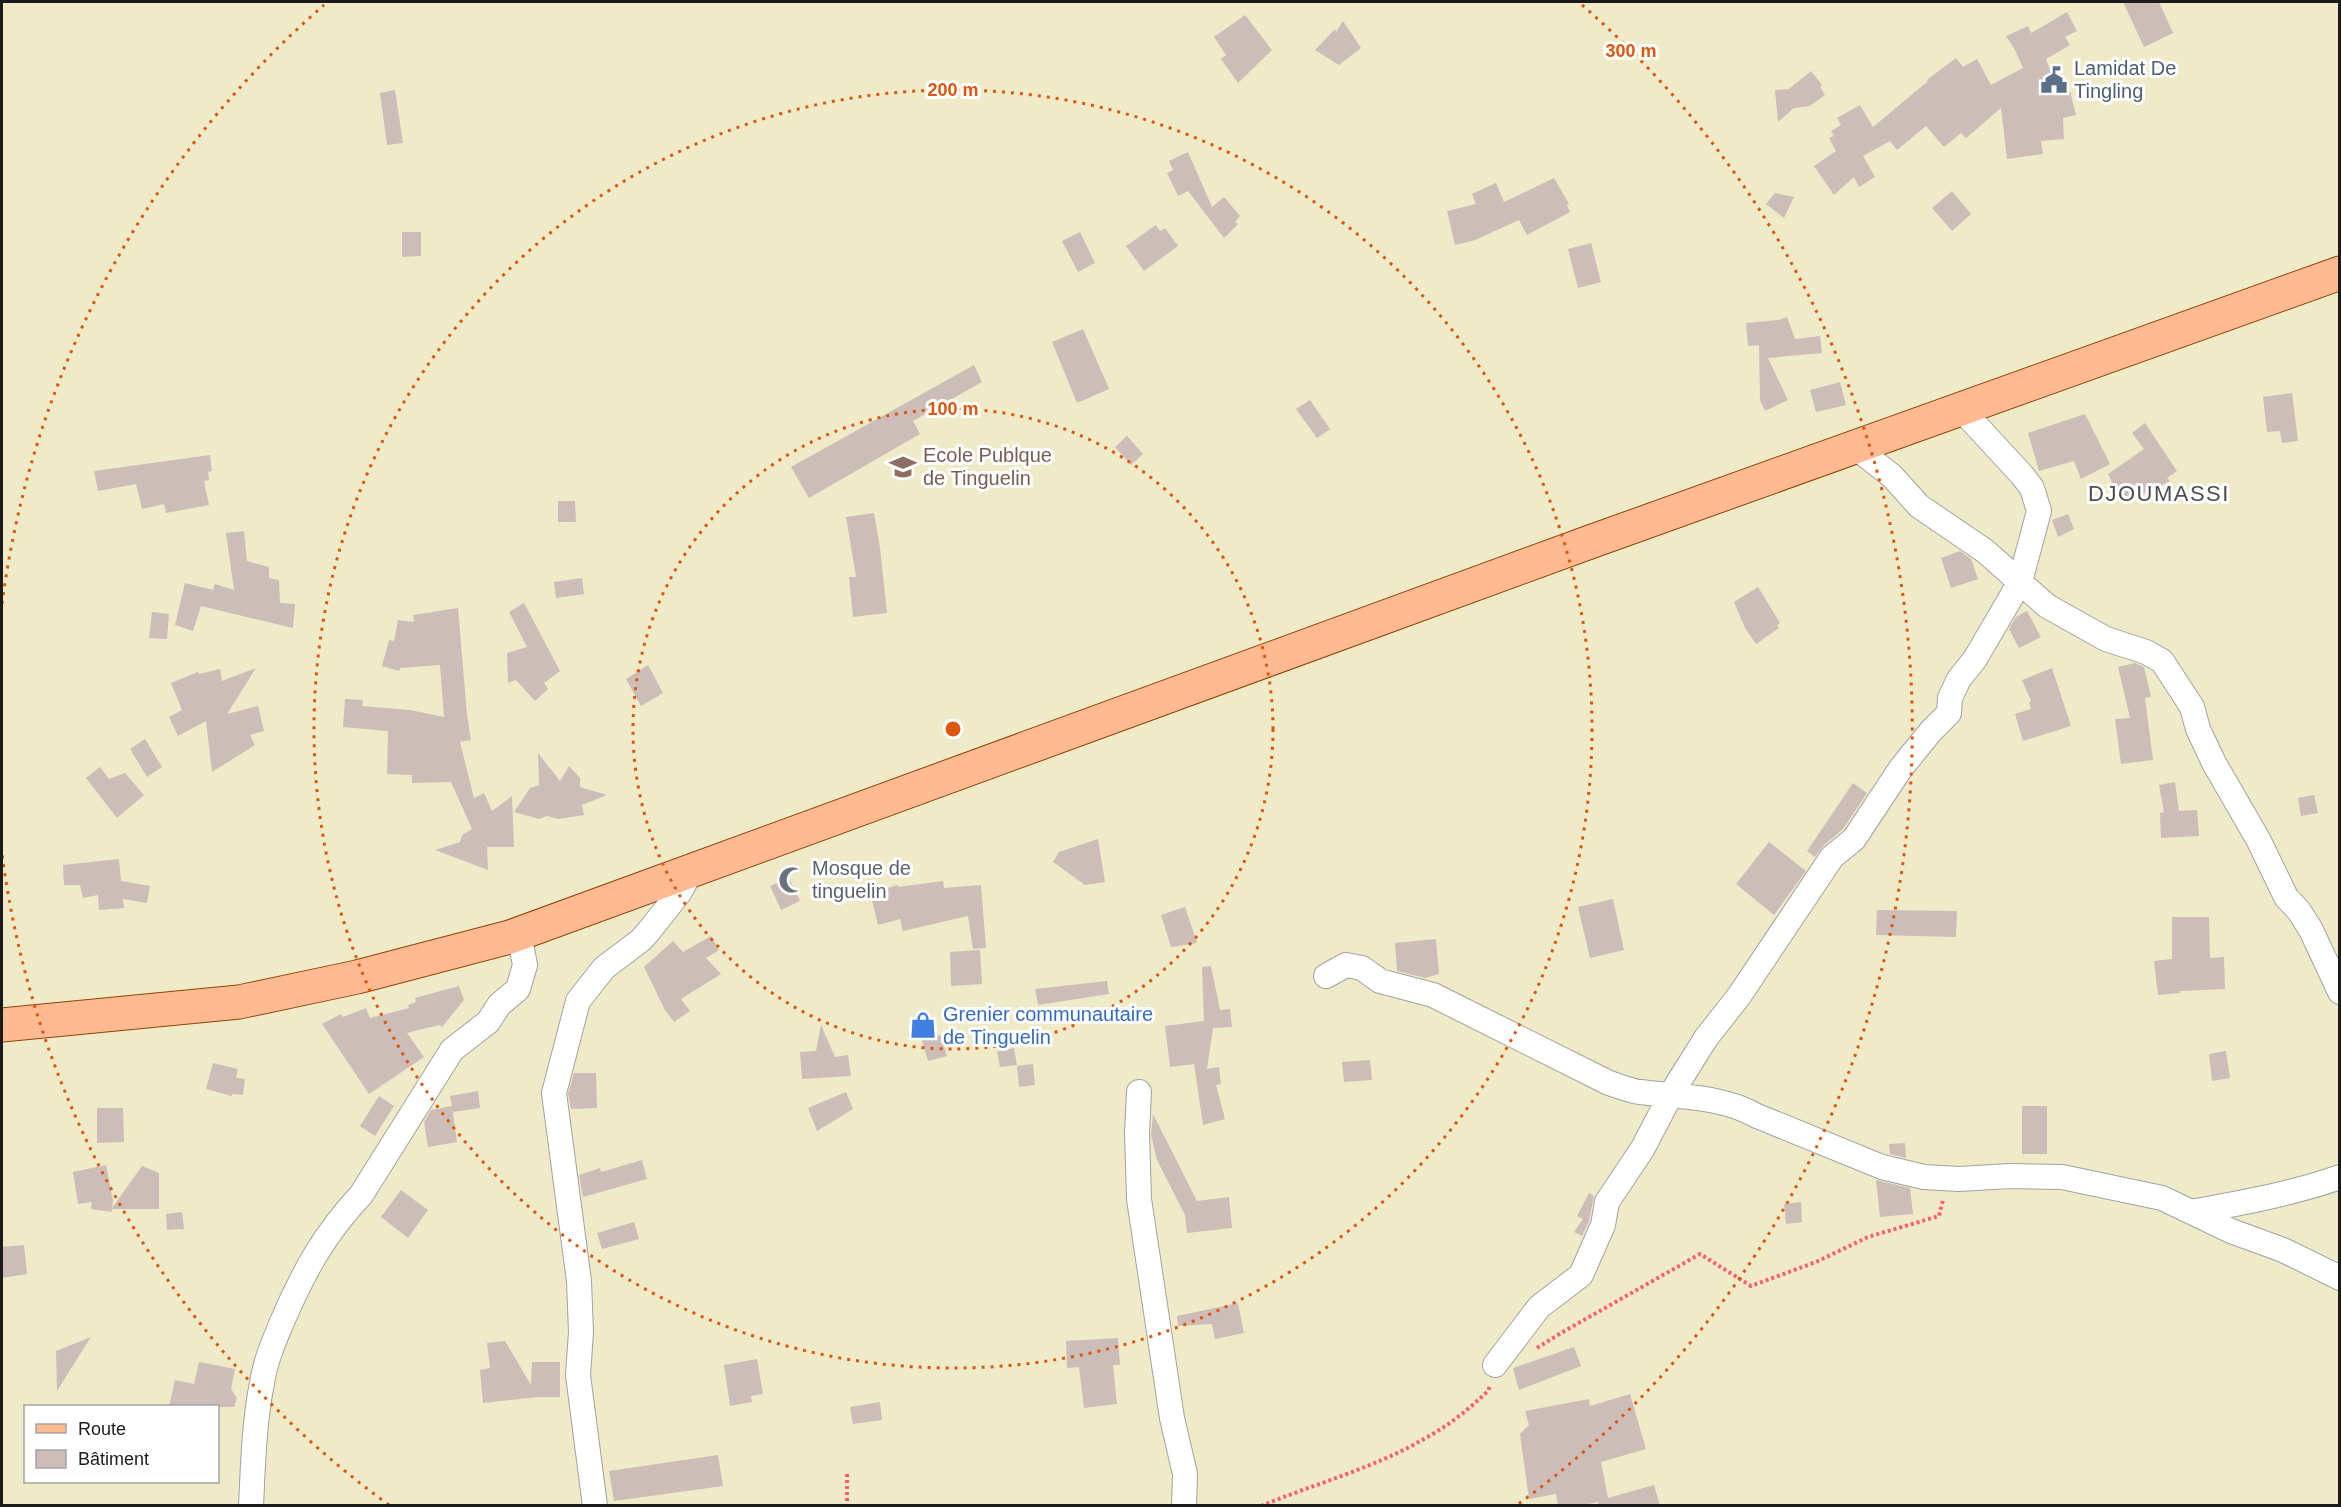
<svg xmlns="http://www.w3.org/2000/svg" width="2341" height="1507" font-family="Helvetica,sans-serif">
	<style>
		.farmland { fill: #efeac7; fill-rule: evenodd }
		.building { fill: #cdbdb8 }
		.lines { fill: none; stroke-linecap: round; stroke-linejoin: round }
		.minor-casing { stroke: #a2a2a2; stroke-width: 26 }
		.primary-casing { stroke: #914400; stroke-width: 35 }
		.path { stroke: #ff5e6d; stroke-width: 4; stroke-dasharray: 3 3; stroke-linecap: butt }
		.minor { stroke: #fff; stroke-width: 24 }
		.primary { stroke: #ffba92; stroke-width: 33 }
		.ring { fill: none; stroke: #de560d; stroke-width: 3; stroke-dasharray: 3 6 }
		.labels { text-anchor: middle; stroke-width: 6; stroke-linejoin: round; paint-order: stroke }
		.service-label { font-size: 20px; fill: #4e5e75; stroke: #fff; text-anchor: start }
		.education-label { font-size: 20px; fill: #785e54; stroke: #fff; text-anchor: start }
		.worship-label { font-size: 20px; fill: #5b616d; stroke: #fff; text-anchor: start }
		.shop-label { font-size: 20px; fill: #366cbe; stroke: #fff; text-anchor: start }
		.quarter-label { font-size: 22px; letter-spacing: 1.5px; fill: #4e4e4e; stroke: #fff }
		.centre { fill: #de560d; stroke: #fff; stroke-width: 3 }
		.ring-label { font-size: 18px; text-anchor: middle; font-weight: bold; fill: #de560d; stroke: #fff; stroke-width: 6; stroke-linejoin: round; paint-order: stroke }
	</style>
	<rect width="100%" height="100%" fill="#eee6df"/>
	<path class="farmland" d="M2,2H2339V1505L2,1506ZM26,1406H218V1482H26Z"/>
	<path class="building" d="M2123,2H2159L2173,33L2144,47Z
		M2067,12L2077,31L2065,37L2070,45L2046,59L2059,94L2070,91L2076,115L2063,118L2064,139L2041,141L2043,154L2007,159L2001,108L1966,138L1961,133L1944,147L1926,126L1897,150L1890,141L1863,156L1875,177L1859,187L1854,177L1834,195L1814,166L1836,151L1829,138L1834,136L1831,131L1841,125L1837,118L1860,105L1873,127L1927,82L1928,79L1956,58L1963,67L1977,59L1991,85L2023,68L2014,48L2006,36L2028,26L2031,33Z
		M1245,15L1272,50L1238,83L1221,59L1226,55L1214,37Z
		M1343,21L1361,48L1339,65L1315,50L1335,29L1336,32Z
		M1811,71L1822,85L1820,87L1825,95L1810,106L1794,108L1778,122L1775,90L1789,89Z
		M395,90L403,143L387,145L380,93Z
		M1188,152L1212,207L1224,197L1240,216L1235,222L1238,224L1224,238L1188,191L1178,196L1167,173L1173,170L1169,161Z
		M1554,178L1569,204L1567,205L1570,212L1527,235L1519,220L1475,240L1455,245L1447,211L1476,204L1472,194L1496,183L1504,202Z
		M1952,191L1971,214L1952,231L1932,208Z
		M1775,193L1794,197L1784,218L1766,204Z
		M1156,225L1160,231L1165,228L1178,246L1144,271L1126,246Z
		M402,232H421V256L402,257Z
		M1080,232L1095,263L1078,272L1062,241Z
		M1591,243L1601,282L1578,288L1568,249Z
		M1787,317L1795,339L1820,336L1822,353L1768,358L1788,400L1765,411L1760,400L1759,345L1748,346L1746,323L1779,320Z
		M1083,329L1109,389L1077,403L1052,342Z
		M974,365L982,382L913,421L920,434L809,498L791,467Z
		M1840,382L1846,405L1816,412L1810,390Z
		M2292,393L2298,441L2282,443L2280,431L2267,432L2263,397Z
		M1310,400L1330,429L1317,438L1296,409Z
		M2085,414L2110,464L2081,479L2074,461L2039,471L2028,433Z
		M2145,423L2177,471L2167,478L2170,481L2123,504L2108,474L2144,449L2132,433Z
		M1127,436L1143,454L1131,465L1115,447Z
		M210,455L212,471L208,472L209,480L204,481L209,505L166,513L164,504L142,509L136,484L98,491L94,471Z
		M558,501H575L576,522H558Z
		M874,513L880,548L887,613L853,617L849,577H856L846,517Z
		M2068,514L2074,529L2058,537L2052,520Z
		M244,531L247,561L269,567V578L279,580L280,603L295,604L293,628L201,606L193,631L175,625L185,583L213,590L215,584L234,590L226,533Z
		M1960,551L1971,559L1978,579L1951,588L1941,558Z
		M582,578L584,594L556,598L554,582Z
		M1758,587L1780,623L1777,625L1779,628L1756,644L1745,628L1734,602Z
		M524,603L560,671L544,683L548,689L535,701L516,680L508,683L507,653L527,647L509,612Z
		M458,608L467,715L471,740L460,742L474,798L484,793L492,811L512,796L514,847H487L488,870L435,850L460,842L462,835L472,829L451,782L412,783V775L387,774L388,731L343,727L345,699L363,700L362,706L410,710L444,717L440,665L400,668L399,671L382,666L389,640L394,641L398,620L414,622L413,615Z
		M2027,611L2041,637L2019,648L2009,629L2016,617Z
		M152,612L169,614L167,639L149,638Z
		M2135,663L2144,667L2151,697L2145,698L2153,760L2121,764L2115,719L2130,718L2118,667Z
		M648,665L663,693L641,706L626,679Z
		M256,668L227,714L258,706L264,731L250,735L255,745L212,772L206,721L178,736L169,717L182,710L171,683L198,672L199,674L220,669L222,681Z
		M2052,668L2071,726L2023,741L2015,714L2031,709L2029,702L2031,701L2022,680Z
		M145,739L162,767L147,777L130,749Z
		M538,753L560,781L569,766L580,778V787L607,795L582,805L584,815L559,819L547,816L539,819L514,812L530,788L539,785Z
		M100,767L109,779L125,773L144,795L117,818L86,778Z
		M2175,782L2179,811L2197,810L2199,836L2161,838L2160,813L2164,812L2159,785Z
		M1853,783L1867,793L1843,829L1823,846L1815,857L1807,851Z
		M2314,795L2318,813L2301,816L2298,798Z
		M1098,839L1105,882L1085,885L1053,862L1059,852Z
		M1769,842L1806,871L1774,915L1736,884Z
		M119,859L121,881L150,886L147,903L123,899L124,908L99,910L98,895L83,898L80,885H64L63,865Z
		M789,878L800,901L781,910L770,886Z
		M943,881L944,888L981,885L986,948L973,949L968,916L903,931L900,919L878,925L870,893L898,885V887Z
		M1613,899L1624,950L1590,958L1578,907Z
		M1185,907L1197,943L1171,947L1161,915Z
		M1877,910L1957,911L1956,937L1876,935Z
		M2172,917H2209L2210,958L2224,957L2225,989L2180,991V993L2158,995L2154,961L2172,959Z
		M711,936L719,950L706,958L721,974L681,999L690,1011L674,1022L665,1010L644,967L673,941L683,952Z
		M1436,939L1439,974L1425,978L1397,971L1395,943Z
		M980,950L982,984L951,986L950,952Z
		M1211,966L1220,1010L1230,1009L1232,1027L1213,1028L1207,1069L1219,1067L1221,1084L1216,1085L1225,1119L1203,1125L1194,1064L1170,1067L1165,1026L1204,1021L1202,967Z
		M1107,981L1109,994L1038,1005L1035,989Z
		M459,986L464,1000L442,1027L439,1025L407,1033L424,1057L369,1094L322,1024L341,1014L343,1017L366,1008L370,1018L409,1008L408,1005L416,1002L415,998Z
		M821,1025L835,1057L848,1055L851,1076L802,1079L800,1052L816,1051Z
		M941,1035L947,1056L928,1061L922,1040Z
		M1014,1048L1017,1065L1000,1067L997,1051Z
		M2226,1051L2230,1078L2212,1081L2209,1054Z
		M1370,1060L1372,1080L1344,1082L1342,1062Z
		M213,1063L238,1069L236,1078L245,1079L243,1095L232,1094V1096L206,1089Z
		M1033,1064L1035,1085L1019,1087L1017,1066Z
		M574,1073H596L597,1108L571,1109L568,1094Z
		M478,1091L480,1108L453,1112L450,1096Z
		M846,1092L853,1109L817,1131L808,1108Z
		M379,1096L394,1106L375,1136L360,1126Z
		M452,1106L457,1142L428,1147L424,1122L431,1110Z
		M2022,1106H2047V1154H2022Z
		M97,1108H123L124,1142L97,1143Z
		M1153,1114L1197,1201L1229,1197L1232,1228L1187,1233L1185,1215L1157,1160L1151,1135Z
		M1905,1143L1906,1158L1890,1154L1889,1144Z
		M642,1160L647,1179L583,1197L579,1175L600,1168L601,1172Z
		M106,1165L113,1201L112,1208L142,1166L159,1173V1209H112V1212L91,1209L92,1202L78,1204L73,1172Z
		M1876,1180L1910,1188L1913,1214L1880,1217Z
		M401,1190L428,1210L408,1238L381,1217Z
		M1589,1193L1594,1196L1589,1221L1582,1236L1574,1232L1583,1219L1577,1216Z
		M1801,1202L1802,1222L1786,1224L1784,1204Z
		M182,1212L184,1229L167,1230L166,1214Z
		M634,1222L639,1239L602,1249L597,1233Z
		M24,1245L27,1274L2,1278V1247Z
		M1238,1303L1244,1333L1215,1339L1212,1324L1178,1326L1177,1316Z
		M91,1337L57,1391L56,1351Z
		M1118,1338L1120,1365H1113L1117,1404L1084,1408L1079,1367L1067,1368L1066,1341Z
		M505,1341L531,1385L532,1362H560V1397H538L483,1403L480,1370L490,1368L487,1343Z
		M1574,1347L1581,1366L1519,1390L1513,1368Z
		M757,1359L763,1394L751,1396L752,1402L730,1406L724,1365Z
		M199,1362L235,1369L231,1389L237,1398L234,1407H169L175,1380L194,1384Z
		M1630,1394L1646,1449L1601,1462L1608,1498L1654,1485L1660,1506H1599L1598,1502L1579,1506H1558L1556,1494L1529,1499L1520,1434L1529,1425L1525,1411L1589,1399L1590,1406Z
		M880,1402L882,1420L853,1424L850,1407Z
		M718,1455L723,1486L614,1501L609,1471Z"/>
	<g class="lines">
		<defs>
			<path id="minor" d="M1855,447L1892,476L1919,506L1985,551L2047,606L2106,639L2146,652L2162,661L2192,707L2198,729L2214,763L2259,841L2286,897L2299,911L2311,930L2340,992
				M1326,976L1346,965L1362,968L1380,981L1433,995L1609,1083C1619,1086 1630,1091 1640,1092C1679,1097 1723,1096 1757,1116L1882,1167L1924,1177L1959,1179L2010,1176L2062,1177L2162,1198L2231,1231L2283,1250L2340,1278
				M1139,1092L1137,1133L1139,1199L1172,1418L1185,1474L1184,1506
				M2191,1212C2242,1203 2291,1194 2340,1177
				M1495,1365L1539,1307L1581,1275L1603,1225L1607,1202L1643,1148L1671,1094L1706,1038L1739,996L1832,857L1854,839L1901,768L1931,731L1949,713L1950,698L1959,679L1975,659L2020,582L2039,511L2032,488L2022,475L1961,409
				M251,1506C253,1465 254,1423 262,1383C265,1362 274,1341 282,1322C303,1273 324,1234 361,1195L452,1050L488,1022L499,1005L518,989L525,965L519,933
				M595,1506L578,1375L581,1332L579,1281L554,1093L578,1001L604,968L641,940L649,931L679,893L692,870"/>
			<path id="primary" d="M2,1025L239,1002L357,977L510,937L1590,542L2340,273"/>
		</defs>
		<use href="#minor" class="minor-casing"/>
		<use href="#primary" class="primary-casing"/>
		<path class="path" d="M1537,1348L1561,1333L1700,1254L1751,1286L1816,1262L1868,1237L1939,1216L1943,1200
			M847,1474V1506
			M1261,1506C1312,1485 1376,1467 1422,1440C1447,1427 1468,1410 1488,1391L1490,1386"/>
		<use href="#minor" class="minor"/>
		<use href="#primary" class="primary"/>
	</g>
	<g class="ring">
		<circle cx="953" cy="729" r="320"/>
		<circle cx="953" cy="729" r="639"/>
		<path d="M389 1505A959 959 0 0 1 2 854M2 604A959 959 0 0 1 324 5M1582 5A959 959 0 0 1 1517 1505"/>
	</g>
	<defs>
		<symbol id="civic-bare" viewBox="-9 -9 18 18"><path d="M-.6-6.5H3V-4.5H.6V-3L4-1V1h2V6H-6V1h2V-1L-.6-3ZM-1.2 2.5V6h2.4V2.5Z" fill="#5c6f8a" stroke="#fff" stroke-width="2.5" paint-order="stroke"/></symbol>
		<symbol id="school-bare" viewBox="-9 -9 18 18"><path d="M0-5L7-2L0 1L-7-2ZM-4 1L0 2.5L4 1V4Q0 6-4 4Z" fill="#8d6e63" stroke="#fff" stroke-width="2.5" paint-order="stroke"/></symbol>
		<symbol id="mosque-bare" viewBox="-9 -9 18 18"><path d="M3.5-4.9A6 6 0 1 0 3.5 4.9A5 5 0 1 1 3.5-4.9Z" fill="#6b7280" stroke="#fff" stroke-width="2.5" paint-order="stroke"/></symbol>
		<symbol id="shop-bare" viewBox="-9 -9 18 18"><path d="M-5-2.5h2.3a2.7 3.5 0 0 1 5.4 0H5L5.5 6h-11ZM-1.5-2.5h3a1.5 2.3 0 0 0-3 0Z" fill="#3f7fe0" stroke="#fff" stroke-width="2.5" paint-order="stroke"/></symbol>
	</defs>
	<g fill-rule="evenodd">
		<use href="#civic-bare" x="2035" y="61" width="38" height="38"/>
		<use href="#school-bare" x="884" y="448" width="38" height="38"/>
		<use href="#mosque-bare" x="773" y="861" width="38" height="38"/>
		<use href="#shop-bare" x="904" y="1006" width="38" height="38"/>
	</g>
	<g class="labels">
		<g class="service-label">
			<text x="2074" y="75">Lamidat De<tspan x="2074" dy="23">Tingling</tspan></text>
		</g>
		<g class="education-label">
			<text x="923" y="462">Ecole Publque<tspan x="923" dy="23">de Tinguelin</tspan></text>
		</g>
		<g class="worship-label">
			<text x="812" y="875">Mosque de<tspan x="812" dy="23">tinguelin</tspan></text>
		</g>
		<g class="shop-label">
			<text x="943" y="1021">Grenier communautaire<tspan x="943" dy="23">de Tinguelin</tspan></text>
		</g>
		<g class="quarter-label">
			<text x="2159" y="501">DJOUMASSI</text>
		</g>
	</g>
	<circle cx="953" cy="729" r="9" class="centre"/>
	<g class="ring-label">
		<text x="1631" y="57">300 m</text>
		<text x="953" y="96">200 m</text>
		<text x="953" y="415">100 m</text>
	</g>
	<rect width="2341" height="1507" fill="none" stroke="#1b1b1b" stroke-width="6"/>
	<rect x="24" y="1405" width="195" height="78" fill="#ffffff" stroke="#a4a4a4" stroke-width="1.5"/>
	<rect x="36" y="1424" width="30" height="9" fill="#ffba92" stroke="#a4a4a4" stroke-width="1.5"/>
	<text x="78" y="1435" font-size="18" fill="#1b1b1b">Route</text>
	<rect x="36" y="1450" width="30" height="18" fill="#cdbdb8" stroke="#a4a4a4" stroke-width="1.5"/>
	<text x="78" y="1465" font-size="18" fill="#1b1b1b">Bâtiment</text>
</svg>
